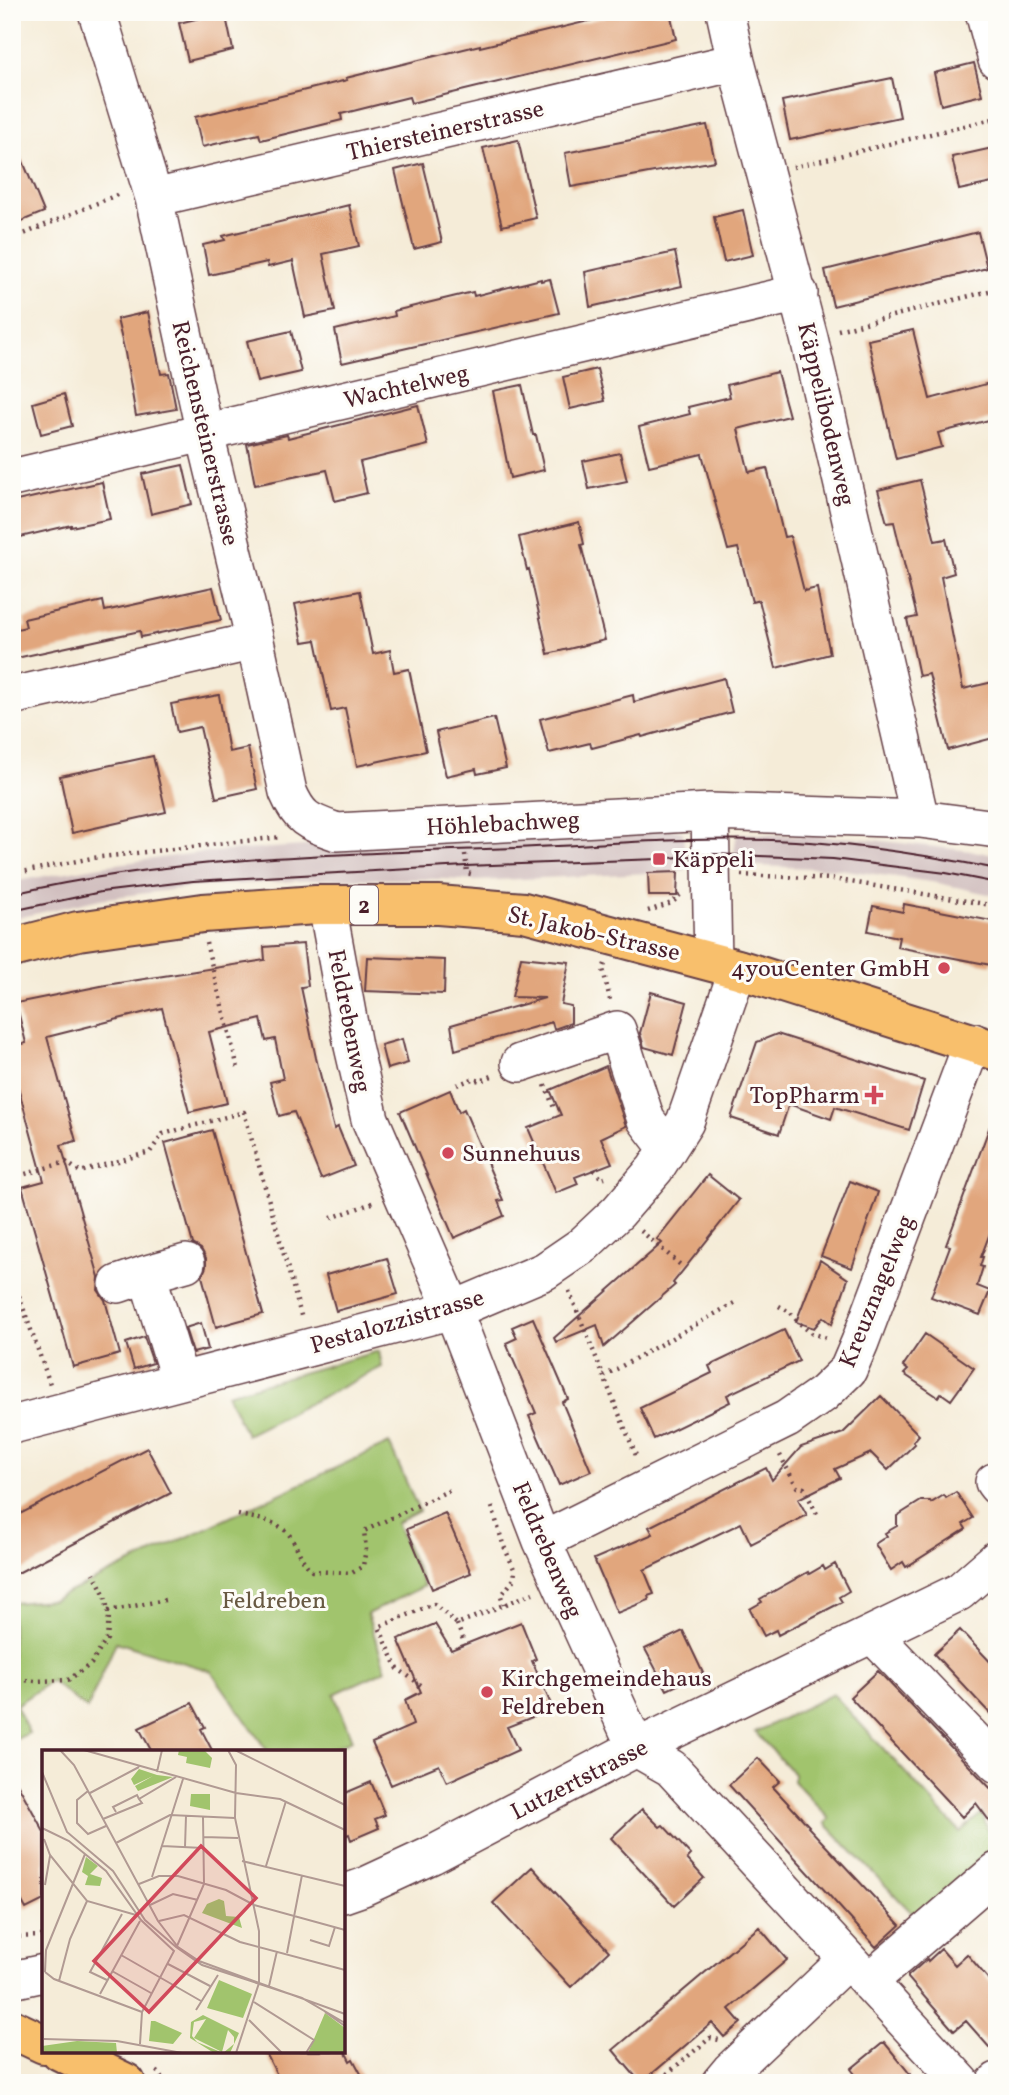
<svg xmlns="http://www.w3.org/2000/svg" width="1009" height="2095" font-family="Vollkorn,serif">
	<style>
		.industrial { fill: #d1bfbf }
		.green { fill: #a1c46d; stroke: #76724c; stroke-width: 2 }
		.building { fill: #e1a67d }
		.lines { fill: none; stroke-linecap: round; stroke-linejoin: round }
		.minor-casing { stroke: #643e45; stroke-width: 40 }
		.major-casing { stroke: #643e45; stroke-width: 42 }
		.path { stroke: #643e45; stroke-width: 4.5; stroke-dasharray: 2 5; stroke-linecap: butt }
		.minor { stroke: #fff; stroke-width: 37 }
		.major { stroke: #f8bf6c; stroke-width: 38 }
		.tram { stroke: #4a1f2b; stroke-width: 2 }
		.poi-dot { fill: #d1495b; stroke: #fdfcf7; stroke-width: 2.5 }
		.labels { text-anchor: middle; stroke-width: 6; stroke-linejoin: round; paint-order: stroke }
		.shield { fill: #fdfcf7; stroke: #806168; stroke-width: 2 }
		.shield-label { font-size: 23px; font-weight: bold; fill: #4a1f2b }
		.street-label { font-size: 24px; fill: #4a1f2b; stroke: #fdfcf7 }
		.poi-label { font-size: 24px; fill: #4a1f2b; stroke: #fdfcf7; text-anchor: start }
		.park-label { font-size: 24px; fill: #685942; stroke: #fdfcf7 }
		.inset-road { fill: none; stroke: #b19a93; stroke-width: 2 }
		.view { fill: #d1495b; fill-opacity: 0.15; stroke: #d1495b; stroke-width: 3.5 }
		.inset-edge { fill: none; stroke: #4a1f2b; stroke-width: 3.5 }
	</style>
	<rect width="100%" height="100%" fill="#fdfcf7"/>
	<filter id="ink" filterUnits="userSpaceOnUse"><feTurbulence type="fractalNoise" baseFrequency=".0143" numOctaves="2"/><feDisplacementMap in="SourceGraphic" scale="14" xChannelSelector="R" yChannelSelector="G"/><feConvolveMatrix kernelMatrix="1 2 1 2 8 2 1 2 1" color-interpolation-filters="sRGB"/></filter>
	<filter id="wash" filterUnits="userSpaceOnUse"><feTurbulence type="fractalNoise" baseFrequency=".00686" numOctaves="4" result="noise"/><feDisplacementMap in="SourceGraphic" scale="28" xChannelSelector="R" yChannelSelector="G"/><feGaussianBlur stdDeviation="1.57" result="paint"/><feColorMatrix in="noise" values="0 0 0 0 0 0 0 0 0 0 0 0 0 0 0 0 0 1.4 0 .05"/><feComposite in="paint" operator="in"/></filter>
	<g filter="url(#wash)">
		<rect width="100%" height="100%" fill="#f5ecd8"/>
		<path class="industrial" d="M664,827L683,832L686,870L670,872L476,881L445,879H331L193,887L100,899L12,919V882L95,867L197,853L473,835Z
			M737,833L856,838L980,852L997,856V896L938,883L839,869L732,865Z"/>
		<path class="green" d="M379,1351L382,1367L246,1435L227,1394Z
			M389,1443L419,1511L396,1523L424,1586L367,1614L386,1670L334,1694L352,1740L324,1752H268L211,1671L116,1642L87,1709L51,1681L16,1705L29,1733L12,1741V1603L52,1600Z
			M833,1694L960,1832L982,1813L995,1850L918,1919L825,1823L830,1819L794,1781V1774L755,1732Z"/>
		<g id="blocks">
			<path class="building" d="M225,12L233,50L188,61L179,23Z
				M626,12H670L676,39L411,103L409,97L341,114L342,120L261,140L259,134L202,147L195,117L347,80L346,78L480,45V47Z
				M974,63L982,95L941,105L934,73Z
				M892,78L900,117L790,140L782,101Z
				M707,125L715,161L571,187L565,153Z
				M12,135L44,212L12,225Z
				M518,140L536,218L502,226L483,148Z
				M997,147V182L959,190L952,157Z
				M423,163L442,242L414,249L395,170Z
				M349,205L359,246L323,254L335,311L305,317L293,261L268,267L267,262L209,275L203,245L225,240L223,236Z
				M743,210L753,255L724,262L714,217Z
				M978,232L987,268L833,306L825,270Z
				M675,252L682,286L590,307L585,272Z
				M541,279V281L550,279L559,313L342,363L335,330L395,316L394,311L473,292L474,296Z
				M148,312L161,374L169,373L176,409L136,416L125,353L117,319Z
				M913,330L930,399L997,381V418L938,433L942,447L896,459L868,340Z
				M291,331L301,372L257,382L247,341Z
				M597,369L605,401L570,409L563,377Z
				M777,372L789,416L738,429L749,472L767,468L784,537L790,536L804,591L817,588L830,654L776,668L759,600L752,602L738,548L728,550L702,454L649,466L639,427L690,414L688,407L730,397L727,385Z
				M522,385L533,435H536L544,470L510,478L493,391Z
				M64,394L72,426L41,434L33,403Z
				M418,405L428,445L360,462L367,493L335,501L327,470L255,485L247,444L287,435L288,438Z
				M620,453L627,481L589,489L583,461Z
				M183,465L192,504L151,514L142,474Z
				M920,480L935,541L946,539L954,573L941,577L963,689L997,681V737L948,750L929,674L919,676L907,619L917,617L894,522L887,523L878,490Z
				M102,482L110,519L71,527V525L12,539V502Z
				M579,522L584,544L581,545L605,640L548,654L529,569L527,570L519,537Z
				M213,587L221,620L141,637L140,631L12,659V630L26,627L24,619L103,601L105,611Z
				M360,591L373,654L390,650L394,672L409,669L426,751L357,766L345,708L331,711L316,640L303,642L295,604Z
				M724,678L732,712L642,737L641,735L592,748L590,743L549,753L540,719L633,695L634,702Z
				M219,695L229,752L248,748L257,789L216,798L200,727L177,732L171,704Z
				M494,718L506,768L477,774L476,769L446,776L436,732Z
				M153,756L166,812L72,833L60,776Z
				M678,872L677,896H649L648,873Z
				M904,904L997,922V960L992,959L991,965L897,947L899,937L868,931L873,906L903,912Z
				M303,944L308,986L301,987L316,1058L334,1129L338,1127L354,1166L321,1179L294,1112L279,1116L270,1082L283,1079L275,1039L266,1041L261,1019L209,1032L227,1103L189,1112L162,1008L47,1037L76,1141L61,1145L99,1277L98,1290L105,1300L120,1354L73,1367L22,1187L44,1181L12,1065V1047L26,1043L16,1003L106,985L265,960L264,947Z
				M367,957L445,960L444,994L365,991Z
				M521,957L569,962L561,1004L571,1006V1023L554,1029L552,1022L455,1050L451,1025L545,998L512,997Z
				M651,992L687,1002L673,1055L644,1047L640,1033Z
				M777,1034L924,1081L909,1130L835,1107L831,1119L789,1104L779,1134L731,1118L757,1042Z
				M402,1039L408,1063L387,1069L381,1045Z
				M606,1066L626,1126L601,1138L612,1163L575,1177L578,1184L556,1193L528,1128L561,1115L550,1090Z
				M450,1090L459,1112L464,1109L503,1200L498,1201L504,1216L454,1238L400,1112Z
				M994,1115L997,1116V1214L981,1257H983L980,1266L983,1267L977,1286L990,1291L980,1315L931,1297L950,1246L946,1245Z
				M212,1130L263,1314L216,1327L202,1276L206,1267V1258L201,1249L193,1244L165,1143Z
				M708,1175L739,1200L673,1283L675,1285L604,1347L597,1325L556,1342L554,1338L662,1243L657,1239Z
				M850,1181L878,1192L852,1268L821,1256Z
				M387,1258L398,1294L336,1311L326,1275Z
				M820,1260L848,1279L832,1324L823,1317L814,1328L796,1322Z
				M533,1318L568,1399L562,1402L591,1471L559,1485L529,1416L536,1413L506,1343L517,1338L512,1327Z
				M201,1323L208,1349L193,1353L185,1328Z
				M784,1330L799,1361L727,1395L730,1402L654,1439L640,1408L712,1373L709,1366Z
				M925,1334L974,1368L951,1400L941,1393L938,1397L904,1374L908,1370L903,1366Z
				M144,1337L153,1363L134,1369L126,1343Z
				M881,1396L919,1435L913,1442L915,1444L888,1470L871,1453L835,1469L840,1478L798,1499L807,1515L751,1544L741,1523L644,1570L654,1594L648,1596L649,1600L617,1613L594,1559L653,1534L649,1527L766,1468L772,1480L801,1447L843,1433Z
				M147,1448L171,1493L12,1576V1518Z
				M956,1492L973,1518L963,1524L966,1529L906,1567L903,1562L891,1570L875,1544L887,1536L885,1533L897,1526V1516L921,1501H930L931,1503L944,1495L946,1498Z
				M445,1513L471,1573L432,1589L407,1529Z
				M835,1564L849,1591L839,1597L842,1602L778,1635L776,1630L764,1636L750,1609L762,1602L760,1599L808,1572L809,1574L823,1566L825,1570Z
				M521,1622L536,1659L532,1661L553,1709L507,1727L518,1750L447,1782L439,1765L391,1785L372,1743L413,1725L405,1700L421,1692L398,1639L435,1624L451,1650Z
				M960,1630L997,1669V1721L934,1654Z
				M683,1631L703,1673L667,1690L645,1649Z
				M878,1671L997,1795V1831L976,1803L962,1817L850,1697Z
				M192,1703L205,1727L201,1729L213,1752H152L139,1728Z
				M758,1758L780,1781L773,1787L809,1826L808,1827L900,1925L876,1947L729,1785Z
				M12,1774L44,1832V1900L26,1909L12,1883Z
				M371,1782L385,1815L375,1819L379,1828L351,1840L349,1834L343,1836V1794Z
				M642,1809L660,1827L663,1825L691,1855L687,1859L704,1878L674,1906L611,1838Z
				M532,1867L609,1951L571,1987L493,1903Z
				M759,1927L787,1960L729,2009L741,2023L724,2037L712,2023L641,2083L613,2050Z
				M941,1949L955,1965L967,1954L997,1989V2056L966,2021L954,2031L908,1978V1976L927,1959L928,1961Z
				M884,2042L910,2074L899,2083H862L851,2069Z
				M265,2051H345L350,2061L353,2059L366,2083H281Z"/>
		</g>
	</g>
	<g filter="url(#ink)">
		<use href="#blocks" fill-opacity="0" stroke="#643e45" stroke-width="2"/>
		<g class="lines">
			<defs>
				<path id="minor" d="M97,12L154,198L205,434L255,641L288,792C300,820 309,822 337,832L710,812L920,819L997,829
					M725,12L736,62L809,338L920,819
					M984,12L997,60
					M154,198L736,62
					M12,478L799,293
					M12,696L255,641
					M710,812L713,962
					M327,905L353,1046L370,1119L453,1310L542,1541L636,1748L671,1768L962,2083
					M520,1063L617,1030L646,1120L668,1149
					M147,1274L186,1263
					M118,1284L147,1274L180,1381
					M12,1425L453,1310L545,1271L583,1245L618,1212L655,1169L685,1122L738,969
					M994,1482L997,1486
					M542,1541L787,1419L823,1394L848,1370L860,1342L973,1042
					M872,1634L997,1764
					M343,1894L363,1887L432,1855L636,1748L959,1592L997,1559
					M12,1980L44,1973
					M868,1982L997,1871
					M720,2083L730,2071L847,1960
					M995,2083L997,2081"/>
				<path id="major" d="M12,948L78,931L203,913L316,905H438L524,912L738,969L997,1051
					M12,2029L44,2044
					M60,2051L126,2083"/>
			</defs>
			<use href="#minor" class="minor-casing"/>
			<use href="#major" class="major-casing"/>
			<path class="path" d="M793,167L997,118
				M12,239L119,194
				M838,330L997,289
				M465,854L467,873L471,874
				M12,874L92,858L281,837
				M741,875L832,879L997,906
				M648,911L672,903L680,895
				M206,943L238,1068
				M605,964L603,969L610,1000
				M457,1085L472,1079L481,1081L494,1075
				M545,1085L554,1108H558
				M594,1170L602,1179L605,1178
				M12,1178L66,1162L80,1172L150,1152L163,1134L244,1112L302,1319
				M331,1218L375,1202
				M641,1231L683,1267
				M12,1276L50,1384
				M569,1291L637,1458
				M779,1306L791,1313L798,1322L811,1333L830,1339
				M604,1376L738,1301
				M780,1455L797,1487L804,1488L817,1514
				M492,1507L503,1544L515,1571L514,1579L501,1596L504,1605
				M238,1515C257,1519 281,1520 292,1539C299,1550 301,1561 312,1571L352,1573L363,1566L366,1549L364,1531L452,1489
				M108,1611L165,1600
				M457,1624L463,1640
				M12,1679L35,1681L68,1680L91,1664L107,1639L109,1616L105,1596L94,1573
				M421,1685L398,1669L379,1627L434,1604L457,1624L533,1593
				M12,1937L44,1936
				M157,2071L165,2083
				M656,2083L710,2038L719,2040"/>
			<use href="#minor" class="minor"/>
			<use href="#major" class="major"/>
			<path class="tram" d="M12,894C167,858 327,854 486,849C581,846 676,837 771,840C847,842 922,854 997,869
				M12,911L101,892L193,881L466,866L659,859L711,854L833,859L946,873L997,883"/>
		</g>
	</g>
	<g class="poi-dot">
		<rect x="652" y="852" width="14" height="14" rx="3.5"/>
		<circle cx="944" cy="968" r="7"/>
		<path d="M870.5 1084.5h7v7h7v7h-7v7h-7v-7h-7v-7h7z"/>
		<circle cx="448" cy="1153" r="7"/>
		<circle cx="487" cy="1692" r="7"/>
	</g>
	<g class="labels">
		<rect class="shield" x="350" y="885.5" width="28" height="39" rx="5"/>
		<g class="shield-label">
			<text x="364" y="913">2</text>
		</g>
		<g class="street-label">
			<text transform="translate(445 130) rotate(-13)" y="8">Thiersteinerstrasse</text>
			<text transform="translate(406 386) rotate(-13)" y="8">Wachtelweg</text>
			<text transform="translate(827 414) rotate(77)" y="8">Käppelibodenweg</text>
			<text transform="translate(206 433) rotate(77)" y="8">Reichensteinerstrasse</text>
			<text transform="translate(503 823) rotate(-3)" y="8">Höhlebachweg</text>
			<text transform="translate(594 933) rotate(13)" y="8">St. Jakob-Strasse</text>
			<text transform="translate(350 1021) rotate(79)" y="8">Feldrebenweg</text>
			<text transform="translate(876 1291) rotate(-68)" y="8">Kreuznagelweg</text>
			<text transform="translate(397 1321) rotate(-16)" y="8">Pestalozzistrasse</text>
			<text transform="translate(548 1550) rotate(67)" y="8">Feldrebenweg</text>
			<text transform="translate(579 1779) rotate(-27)" y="8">Lutzertstrasse</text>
		</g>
		<g class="poi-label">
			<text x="673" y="867">Käppeli</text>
			<text x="930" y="976" text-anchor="end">4youCenter GmbH</text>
			<text x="860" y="1103" text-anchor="end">TopPharm</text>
			<text x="462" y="1161">Sunnehuus</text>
			<text x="501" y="1686">Kirchgemeindehaus<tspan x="501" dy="28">Feldreben</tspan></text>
		</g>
		<g class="park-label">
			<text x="274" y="1608">Feldreben</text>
		</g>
	</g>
	<g transform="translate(42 1750)">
		<rect width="303" height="303" fill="#f5ecd8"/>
		<path d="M137,0H162L170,8L168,18L144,13L145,7L136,5ZM97,19L115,25L131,27L96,41L93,36L111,26L92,35L89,29ZM149,44H168V60L148,56ZM44,107L56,116L48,124L60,128L58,136L43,135L46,126L40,122ZM177,149L182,151L184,166L197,167L200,178L160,163L165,154ZM177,230L210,244L201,268L165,258ZM283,263L303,278V303H266ZM161,265L197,283L188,303H181L192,294V287L186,280L180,302L152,288L164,269L152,272L150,286L155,292L181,303H172L148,288L149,272ZM109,271H113L140,283L131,294L107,291ZM35,291L74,293L75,303H0V296Z" fill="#a1c46d"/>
		<path class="inset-road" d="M18,0L32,15L116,171L136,197L157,211L303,264M42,0L194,43L238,49L303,80M186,0L194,15L193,68L217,181V233L194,303M193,0L303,55M0,22L25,82L71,121L103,170L134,197L160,215L260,248L303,273M115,22L120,0M46,41L35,50V73L46,84L64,76M48,43L97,17M74,62L71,57L95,45L97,49M61,69L100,53L97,49L134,27M0,78L27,91L64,121L99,170L132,201L100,262L98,294M161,87L196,88M2,89L8,105L45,151L94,165M74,93L128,65L193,68M120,96L161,98M143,97L144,66M200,111L303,136M224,116L244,51M110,127L141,29M97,134L117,126H136L184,140L212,155L303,180M3,135L8,106M108,155L131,144L156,150M117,171L142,165L198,192L303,220M268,190L287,196L293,177M135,196L162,134L161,67M245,203L260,125M79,205L159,251M126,214L168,236M70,221L109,243M3,222L4,200L43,104M3,222L12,229L100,262M65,230L48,222L80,164M17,231L28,189L45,151M227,236L235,201M58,244L98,171M212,252L272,290L264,303M154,260L176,225M283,262L303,276M207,270L240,303M2,289L75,291L140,303"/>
		<path class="view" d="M159,96L214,148L107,262L52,211Z"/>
		<rect width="303" height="303" class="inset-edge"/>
	</g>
	<rect width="1009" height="2095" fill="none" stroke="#fdfcf7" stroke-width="42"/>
</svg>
